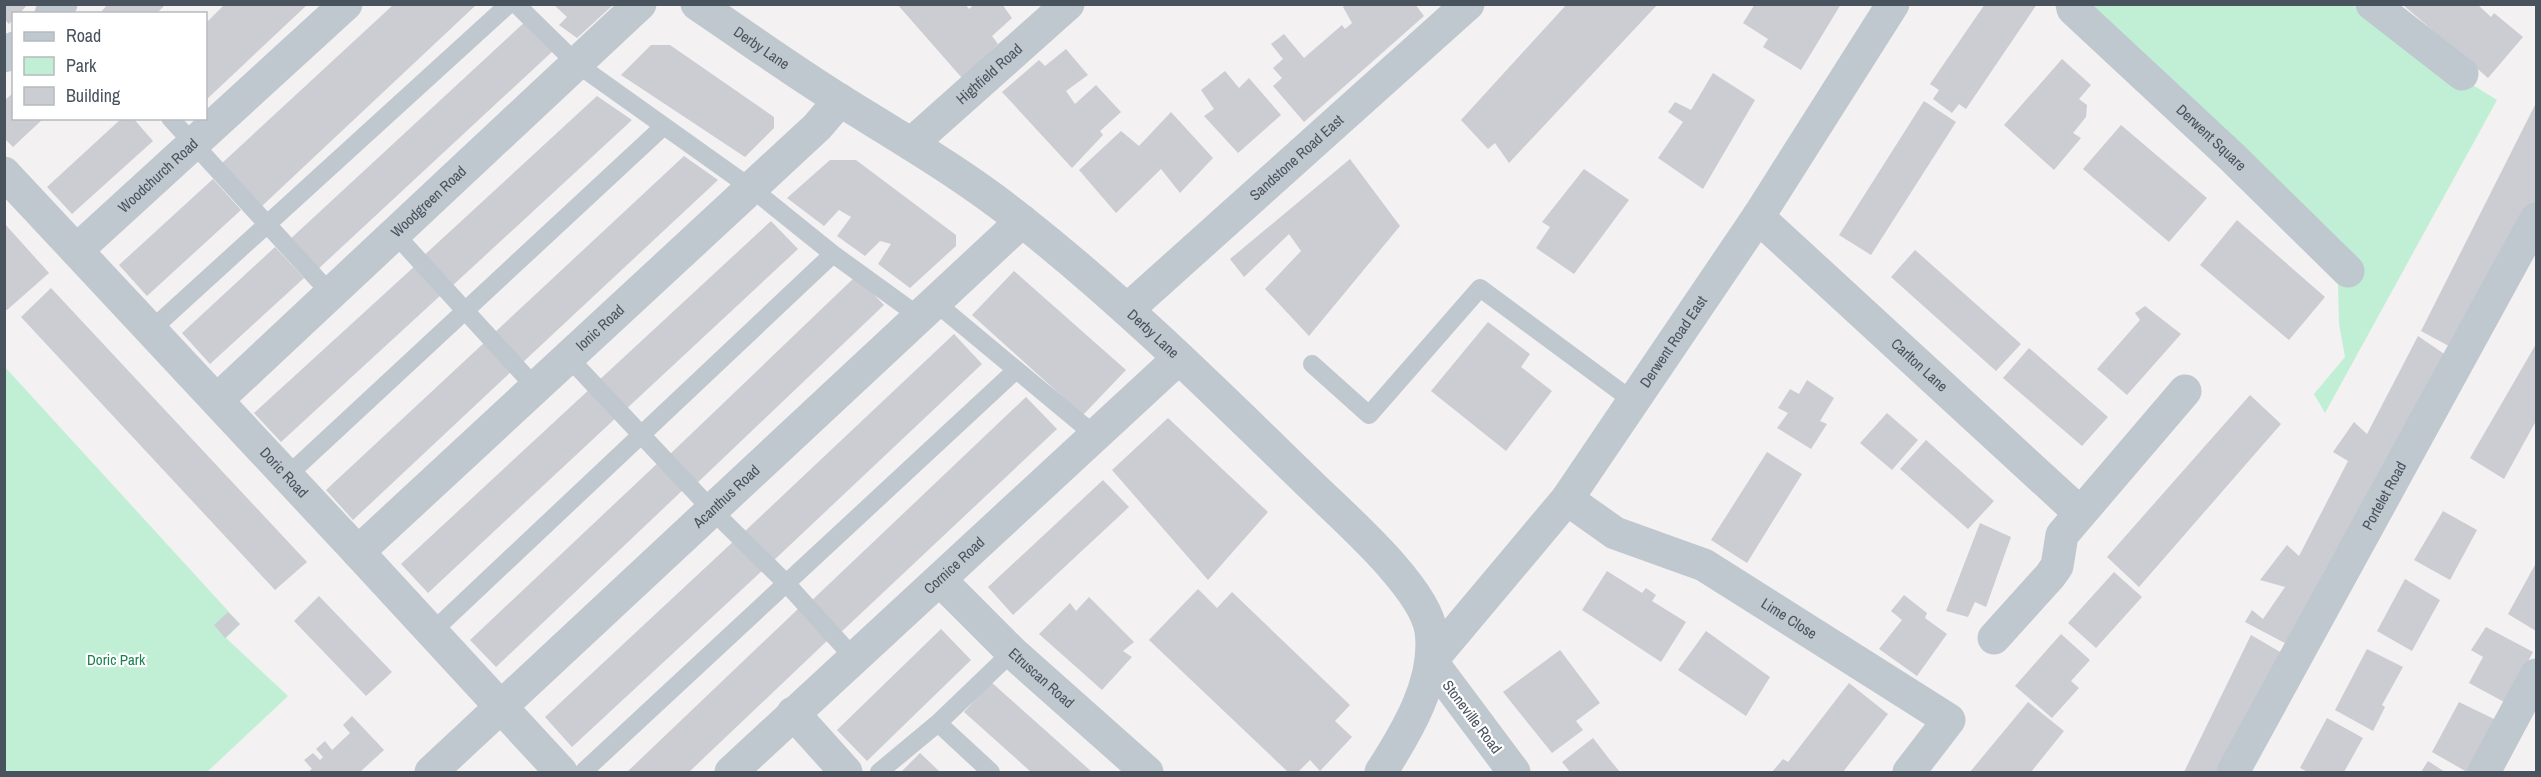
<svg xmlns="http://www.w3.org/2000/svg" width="2541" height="777" font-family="'Archivo Narrow',sans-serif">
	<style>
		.green { fill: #c1efd5 }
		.building { fill: #cbcdd3 }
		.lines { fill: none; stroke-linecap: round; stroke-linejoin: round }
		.service { stroke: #bfc7cf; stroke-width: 18 }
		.minor { stroke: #bfc7cf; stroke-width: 33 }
		.tertiary { stroke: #bfc7cf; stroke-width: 33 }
		.labels { text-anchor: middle; stroke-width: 4.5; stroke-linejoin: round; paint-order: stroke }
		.street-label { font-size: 15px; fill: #49535e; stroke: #fff }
		.park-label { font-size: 15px; fill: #188152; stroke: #fff }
	</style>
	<rect width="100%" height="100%" fill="#f3f1f1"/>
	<path class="green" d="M2090,5H2353L2379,27L2497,100L2325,413L2314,394L2345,357L2339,324L2338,284L2313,248Z
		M4,366L240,624L226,638L288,696L207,772H5Z"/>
	<path class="building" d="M4,4H28L19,14H14V19L9,24L4,19Z
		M108,4H166L156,14H99Z
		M225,4H308L206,100V23Z
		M553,4H614L577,38L559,25L567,17Z
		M897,4H965L969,9L975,4H1002L1012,18L992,36L998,44L962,78Z
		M1346,4H1415L1424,16L1304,122L1273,86L1282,78L1273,68L1283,59L1271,44L1284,34L1304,58L1342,25L1345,29L1352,23L1343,7Z
		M1567,4H1658L1509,163L1495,143L1488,149L1461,120Z
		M1755,4H1841L1801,70L1763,47L1768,39L1743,23Z
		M1985,4H2037L1966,109L1959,104L1952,113L1933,99L1939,90L1930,84Z
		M2402,4H2477L2491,17L2494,13L2523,37L2488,78Z
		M393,5H476L262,206L220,165Z
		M527,20L554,50L316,271L287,242Z
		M651,45H670L774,117V128L745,157L621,75Z
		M1066,49L1088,75L1066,91L1075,104L1096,85L1121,112L1100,131L1103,135L1072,168L1002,92L1039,60L1045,66Z
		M2062,59L2091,85L2079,99L2087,105L2086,117L2073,133L2081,138L2054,170L2004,125Z
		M1225,71L1239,88L1249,78L1281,115L1238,153L1204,116L1214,109L1201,90Z
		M1713,73L1755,100L1703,189L1658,158L1683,122L1668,112L1675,102L1691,110Z
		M14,92V118H44L13,147L4,138V101Z
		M597,96L632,120L451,287L419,260Z
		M1924,101L1956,122L1871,255L1839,235Z
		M2536,103V207L2456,350L2421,331Z
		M1171,112L1213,158L1180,193L1161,169L1116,213L1079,170L1121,131L1139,146Z
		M122,118H133L153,141L72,214L47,187Z
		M2121,125L2207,198L2169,242L2083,169Z
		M684,156L718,180L521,364L493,334Z
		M1350,159L1400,226L1309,336L1265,289L1301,251L1289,234L1244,277L1230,259Z
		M830,160H856L956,235V246L910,288L878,264L891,244L880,241L865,256L837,236L851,217L839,210L824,226L787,198Z
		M1584,169L1629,200L1574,274L1536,248L1550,227L1542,222Z
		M213,179L241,210L147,296L119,265Z
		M2237,220L2325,297L2289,340L2200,265Z
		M771,221L798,249L623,412L596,383Z
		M4,223L49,273L7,310L4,308Z
		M275,247L304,278L210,364L182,333Z
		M1915,250L2021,344L1996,371L1891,277Z
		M416,265L442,294L281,442L254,413Z
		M1014,271L1126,370L1083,415L972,315Z
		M856,276L884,305L693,487L666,458Z
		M51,288L307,562L275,590L21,317Z
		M2145,306L2181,334L2127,395L2097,369L2140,320L2135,313Z
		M1488,322L1530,354L1521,367L1552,391L1506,451L1431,391Z
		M954,334L982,364L771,563L743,533Z
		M2418,336L2453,360L2294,648L2245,622L2252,610L2263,619L2285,587L2260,580L2287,545L2299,556L2348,461L2333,452L2354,422L2367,434Z
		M486,341L513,370L353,520L326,490Z
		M2536,344V421L2504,479L2470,458Z
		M2029,348L2108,417L2082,446L2003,378Z
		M1807,380L1834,398L1820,421L1827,424L1811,449L1777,428L1788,413L1778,408L1790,389L1799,394Z
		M593,386L619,415L428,593L401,564Z
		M2250,395L2281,424L2139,587L2107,557Z
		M1026,397L1057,429L838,635L808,604Z
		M1887,413L1918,440L1892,470L1860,443Z
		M1168,418L1268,512L1208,580L1112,470Z
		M1926,440L1994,501L1968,529L1900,469Z
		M1767,452L1802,474L1747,563L1711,540Z
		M661,460L686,487L496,667L470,640Z
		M1103,480L1129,507L1013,615L988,587Z
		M2443,511L2477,530L2450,580L2414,560Z
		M1980,523L2011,537L1986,607L1975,602L1968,617L1946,611Z
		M736,539L764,569L572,747L545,717Z
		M2536,563V631L2508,614Z
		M1607,571L1642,593L1646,588L1656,595L1652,601L1686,622L1661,662L1582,610Z
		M2114,572L2142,597L2096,648L2068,623Z
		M2405,579L2440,600L2412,651L2377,631Z
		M1198,589L1217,608L1232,592L1350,705L1335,721L1352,737L1320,771L1310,760L1298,772H1288L1149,640Z
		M1904,595L1927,613L1925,618L1947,634L1917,676L1879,649L1902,620L1891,611Z
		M319,596L392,672L366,696L294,621Z
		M1089,597L1134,642L1123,651L1132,657L1102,690L1039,634L1070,603L1076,611Z
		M799,608L829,639L689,772H627Z
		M228,612L240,624L225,638L214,625Z
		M2486,627L2533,652L2506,703L2469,683L2483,657L2471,650Z
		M941,629L971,660L867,761L837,730Z
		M1706,631L1770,677L1746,716L1678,670Z
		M2061,634L2090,660L2071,681L2079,688L2052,718L2015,686Z
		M2251,635L2289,657L2226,772H2184Z
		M2367,649L2403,667L2382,705L2385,707L2373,731L2335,710Z
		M1560,650L1600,703L1576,721L1583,730L1552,753L1503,692Z
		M991,682L1092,772H1031L964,712Z
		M1849,683L1888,714L1843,772H1772L1783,759L1788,762Z
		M2028,702L2064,731L2031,772H1970Z
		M2459,702L2496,720L2467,772L2432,752Z
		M352,716L384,750L360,772H308L312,769L304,760L313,753L320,760L323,757L316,749L325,741L332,750L350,733L343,725Z
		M2327,718L2363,738L2344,772H2308L2300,768Z
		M1593,738L1610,760L1620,772H1570L1562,762Z
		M920,753L940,772H901Z
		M2428,761L2445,772H2421Z"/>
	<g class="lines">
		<path class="service" d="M516,4L577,64L751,188L833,254L920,317
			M170,118L331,294
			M395,234L536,388
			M936,303L1096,436
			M151,330L509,4
			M569,358L712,510L786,583L854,658
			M1312,364L1369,415L1480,288L1633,401
			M287,476L664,126
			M432,632L833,254
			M938,723L991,772
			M583,772L1015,371
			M879,772L938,723L1012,652"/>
		<g class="minor">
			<path id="s1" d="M2072,4L2073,9L2232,157L2348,271"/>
			<path d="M2372,4L2462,74"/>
			<path d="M51,14L61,4"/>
			<path d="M4,56L14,48"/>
			<path id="s2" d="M911,144L1068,4"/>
			<path id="s3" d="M4,173L358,552L561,772"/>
			<path id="s4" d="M1758,217L2080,513"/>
			<path id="s5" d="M77,250L346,4"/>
			<path id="s6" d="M1127,310L1468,4"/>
			<path id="s7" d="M217,400L640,4"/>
			<path id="s8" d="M1567,499L1615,533L1704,565L1949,720L1909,772"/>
			<path id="s9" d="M358,552L817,127L840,100"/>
			<path id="s10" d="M940,580L1012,652L1147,772"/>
			<path d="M1994,638L2050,576L2057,566L2062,535L2185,391"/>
			<path d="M793,713L846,772"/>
			<path id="s11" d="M431,772L1022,221"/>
			<path id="s12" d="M731,772L1179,358"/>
			<path id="s13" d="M1514,772L1431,661L1567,499L1758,217L1893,4"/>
			<path id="s14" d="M2233,772L2536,219"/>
			<path d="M2484,772L2536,675"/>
		</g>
		<path class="tertiary" id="s15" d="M697,4C746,37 793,71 843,102C904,140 966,176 1022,221C1126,303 1220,397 1314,488C1346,519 1425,588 1431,631C1438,681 1406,733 1381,772"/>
	</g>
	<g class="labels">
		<g class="street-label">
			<text dy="5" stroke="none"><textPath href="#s15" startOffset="78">Derby Lane</textPath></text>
			<text dy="5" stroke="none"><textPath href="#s2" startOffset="105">Highfield Road</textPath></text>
			<text dy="5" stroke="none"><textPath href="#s1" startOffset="194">Derwent Square</textPath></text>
			<text dy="5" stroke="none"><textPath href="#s6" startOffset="228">Sandstone Road East</textPath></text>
			<text dy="5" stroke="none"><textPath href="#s5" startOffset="110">Woodchurch Road</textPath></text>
			<text dy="5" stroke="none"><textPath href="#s7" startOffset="290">Woodgreen Road</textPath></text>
			<text dy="5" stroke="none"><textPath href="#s9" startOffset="330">Ionic Road</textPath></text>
			<text dy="5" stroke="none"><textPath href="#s15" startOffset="564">Derby Lane</textPath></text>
			<text dy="5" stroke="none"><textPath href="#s13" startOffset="540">Derwent Road East</textPath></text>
			<text dy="5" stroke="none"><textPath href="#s4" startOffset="219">Carlton Lane</textPath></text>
			<text dy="5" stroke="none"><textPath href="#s3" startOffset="410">Doric Road</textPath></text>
			<text dy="5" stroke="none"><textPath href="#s11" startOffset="404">Acanthus Road</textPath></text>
			<text dy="5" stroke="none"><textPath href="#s14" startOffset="315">Portelet Road</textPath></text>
			<text dy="5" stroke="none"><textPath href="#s12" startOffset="304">Cornice Road</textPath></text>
			<text dy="5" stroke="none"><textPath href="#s8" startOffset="254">Lime Close</textPath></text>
			<text dy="5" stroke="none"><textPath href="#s10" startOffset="141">Etruscan Road</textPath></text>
			<text transform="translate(1472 717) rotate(53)" y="5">Stoneville Road</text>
		</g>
		<g class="park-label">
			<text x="116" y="665">Doric Park</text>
		</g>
	</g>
	<rect width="2541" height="777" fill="none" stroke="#49535e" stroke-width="12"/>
	<rect x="12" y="12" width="195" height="108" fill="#ffffff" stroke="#b6babf" stroke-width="1.5"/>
	<rect x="24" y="32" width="30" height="9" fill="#bfc7cf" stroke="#b6babf" stroke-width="1.5"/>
	<text x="66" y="42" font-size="18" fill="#49535e">Road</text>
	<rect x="24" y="57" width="30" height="18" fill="#c1efd5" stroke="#b6babf" stroke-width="1.5"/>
	<text x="66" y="72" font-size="18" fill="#49535e">Park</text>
	<rect x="24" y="87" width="30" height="18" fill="#cbcdd3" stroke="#b6babf" stroke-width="1.5"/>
	<text x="66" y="102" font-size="18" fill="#49535e">Building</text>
</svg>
